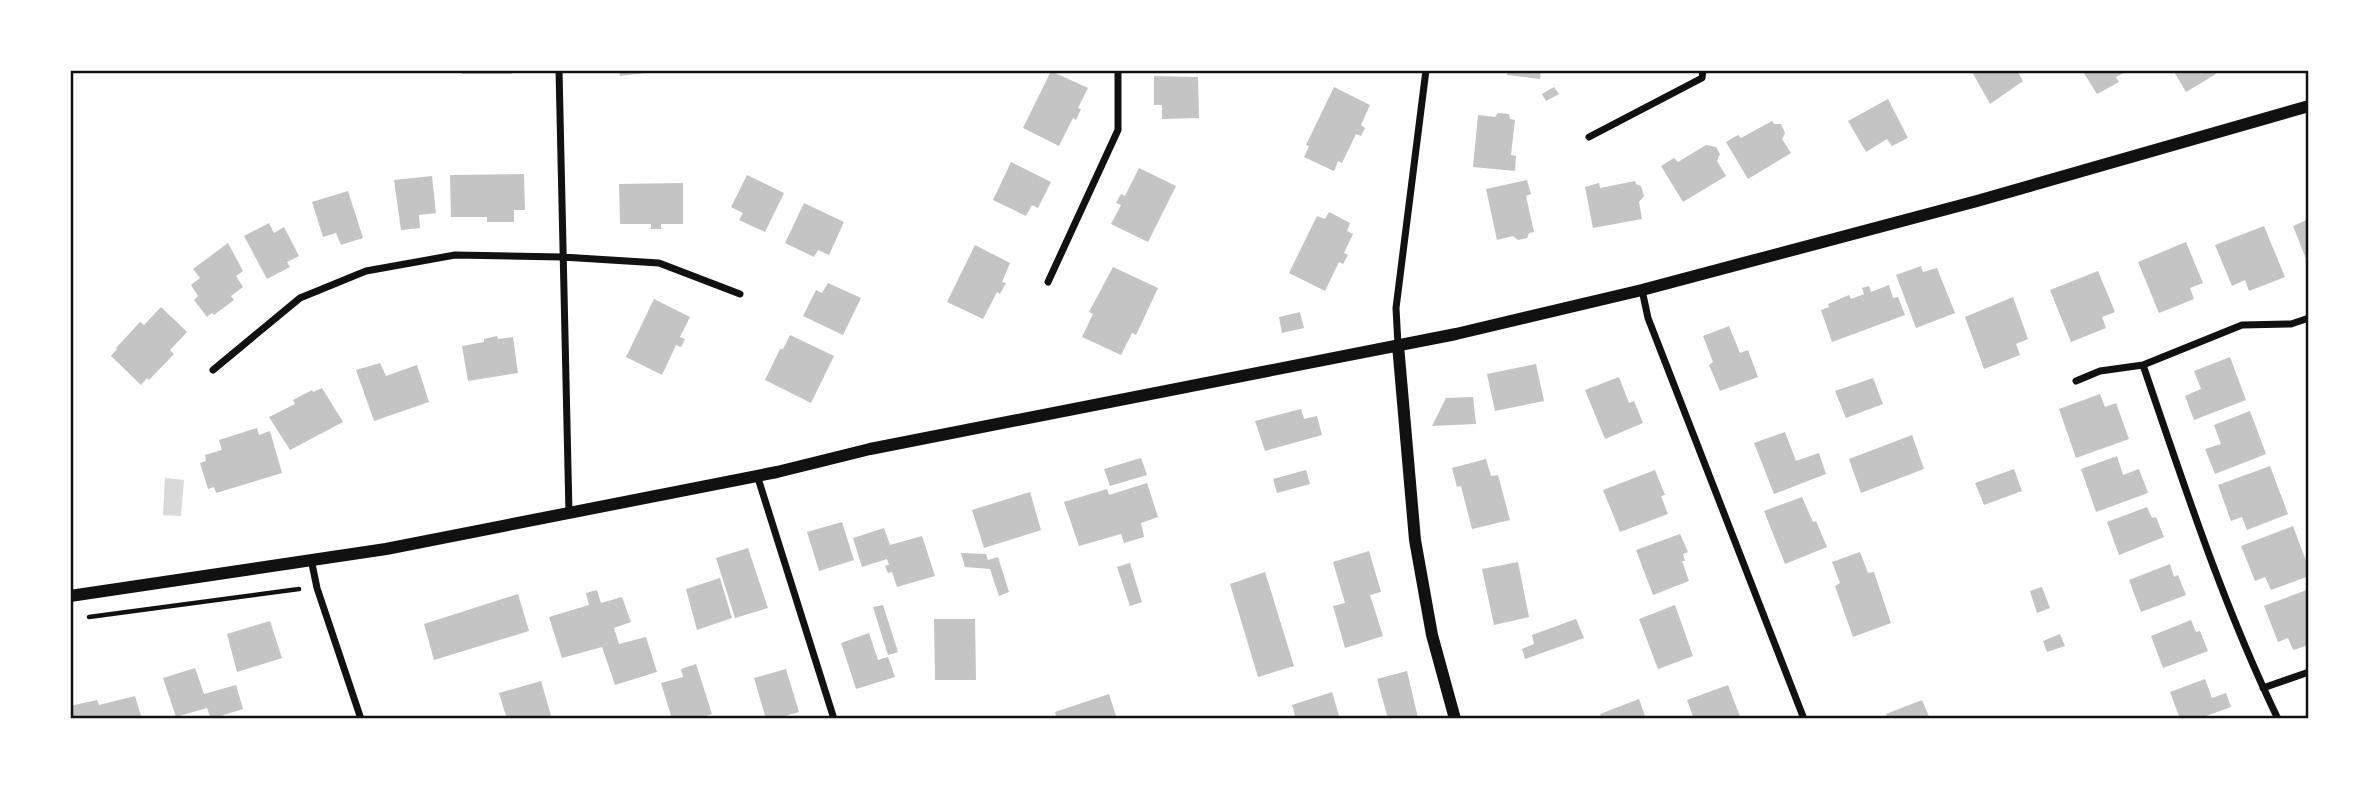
<svg xmlns="http://www.w3.org/2000/svg" width="2379" height="789" font-family="'Source Sans 3',sans-serif">
	<style>
		.water { fill: #d9d9d9 }
		.building { fill: #c4c4c4 }
		.lines { fill: none; stroke-linecap: round; stroke-linejoin: round }
		.path { stroke: #111; stroke-width: 4.5 }
		.minor { stroke: #111; stroke-width: 7 }
		.tertiary { stroke: #111; stroke-width: 12 }
		.neatline { fill: none; stroke: #111; stroke-width: 2.5 }
	</style>
	<rect width="100%" height="100%" fill="#fff"/>
	<path class="water" d="M165,478L184,480L181,516L163,515Z"/>
	<path class="building" d="M462,70H512V74H462Z
		M619,70H645V73L620,76Z
		M1508,70H1541L1540,79L1507,75Z
		M1971,70H2017L2023,81L1990,104Z
		M2082,70H2129L2116,77L2119,82L2097,94Z
		M2173,70H2213L2216,74L2186,92Z
		M1051,71L1088,88L1078,108L1081,109L1076,120L1073,118L1059,146L1023,128Z
		M1154,76L1198,77L1199,118L1162,119V105H1154Z
		M1334,87L1370,105L1361,125L1365,128L1361,136L1356,134L1342,163L1338,161L1334,171L1304,157L1309,146L1306,145Z
		M1554,87L1559,94L1546,101L1542,94Z
		M1888,99L1908,138L1892,146L1887,139L1866,152L1848,121Z
		M1498,113L1509,114L1510,119L1515,120L1511,155L1516,156L1515,171L1473,167L1478,115L1495,117Z
		M1772,121L1774,124H1781L1785,133L1782,139L1791,153L1748,179L1726,142L1738,135L1741,138Z
		M1706,145L1716,147L1720,154L1717,161L1726,176L1683,202L1661,166L1674,158L1678,162Z
		M1011,162L1051,182L1038,208L1032,205L1026,216L993,200Z
		M1139,168L1176,186L1148,242L1111,224L1121,205L1116,203L1121,194L1125,196Z
		M524,174L525,210H514V222H487V217H451L450,175Z
		M747,175L784,193L765,232L739,220L743,213L731,207Z
		M432,176L436,213L419,215L420,228L401,230L394,180Z
		M1527,180L1531,194L1526,196L1534,232L1529,233L1527,238L1518,240L1513,236L1497,240L1486,189Z
		M1635,181L1636,184L1641,186L1644,196L1639,202L1642,219L1593,228L1585,187L1599,183L1600,188Z
		M683,183V224H661V229H651V224H620L619,184Z
		M348,191L363,238L341,245L336,233L323,237L312,202Z
		M804,203L844,222L829,255L818,250L814,257L785,243Z
		M1329,212L1350,223L1347,231L1353,234L1344,253L1348,255L1343,264L1339,262L1325,291L1289,273L1317,216L1325,219Z
		M2309,219V266L2293,226Z
		M269,223L274,233L284,227L299,256L287,262L290,267L267,279L244,236Z
		M2264,226L2285,277L2249,291L2245,280L2232,286L2215,245Z
		M2186,242L2203,283L2190,288L2194,299L2159,313L2138,262Z
		M228,243L243,271L236,276L243,287L231,296L234,300L214,315L212,313L207,317L194,300L198,296L191,285L200,278L193,269Z
		M975,245L1010,263L1002,282L1006,283L1000,294L997,292L983,319L947,302Z
		M1921,266L1923,272L1937,268L1955,313L1916,328L1896,275Z
		M1113,267L1158,288L1136,335L1132,333L1121,355L1082,337L1093,314L1089,312Z
		M2098,271L2115,312L2102,317L2106,328L2071,342L2050,290Z
		M828,283L861,298L843,335L803,316L816,290L822,293Z
		M1889,285L1893,298L1898,297L1905,315L1832,342L1821,310L1829,307L1828,304L1849,295L1851,299L1864,294L1862,288L1869,286L1871,292Z
		M2013,297L2028,339L2016,344L2020,355L1984,369L1965,317Z
		M654,299L690,317L680,337L685,339L681,347L676,345L662,375L626,357Z
		M161,307L187,332L170,350L174,354L149,380L147,378L141,385L111,356L117,349L116,348L140,322L144,325Z
		M1300,312L1304,328L1282,333L1279,317Z
		M1729,326L1740,353L1748,350L1758,377L1720,391L1709,365L1713,362L1703,336Z
		M790,335L834,356L811,403L765,380L780,349H783Z
		M497,336L498,339L513,337L518,373L468,381L462,346L484,342V339Z
		M2230,357L2246,400L2194,420L2185,396L2201,389L2194,371Z
		M380,363L386,376L417,365L429,402L374,421L356,370Z
		M1536,364L1544,401L1495,411L1487,374Z
		M1619,377L1629,403L1634,401L1643,423L1605,439L1585,390Z
		M1873,378L1883,404L1846,418L1835,391Z
		M322,388L343,422L290,450L269,417L295,404L293,400L312,390L313,392Z
		M2100,394L2105,407L2116,403L2129,439L2076,458L2059,409Z
		M1473,397L1476,424L1432,426L1446,398Z
		M1301,409L1304,419L1317,416L1322,435L1265,451L1255,421Z
		M2250,411L2266,454L2215,474L2205,449L2221,444L2214,425Z
		M257,428L259,435L270,431L282,473L216,493L214,487L208,489L200,463L206,461L205,455L222,450L219,440Z
		M1785,432L1796,461L1819,453L1826,474L1774,494L1754,443Z
		M1912,435L1924,469L1861,493L1849,459Z
		M2117,456L2123,475L2139,469L2148,493L2096,512L2081,469Z
		M1141,458L1147,475L1110,486L1104,469Z
		M1486,459L1491,476L1498,475L1510,520L1472,529L1461,486L1457,487L1452,468Z
		M2270,466L2288,514L2247,530L2242,517L2231,521L2218,485Z
		M2014,469L2022,491L1984,505L1975,483Z
		M1306,470L1310,484L1277,493L1273,479Z
		M1655,470L1665,495L1661,496L1668,514L1620,532L1603,490Z
		M1147,483L1158,517L1141,523L1144,537L1124,543L1121,534L1079,546L1064,502L1107,489L1109,495Z
		M1030,492L1041,530L984,548L972,510Z
		M1802,497L1813,522L1816,521L1827,547L1785,564L1764,511Z
		M2147,507L2152,518L2156,517L2164,537L2119,555L2107,522Z
		M842,522L854,560L819,571L807,532Z
		M2293,526L2309,569V576L2271,590L2265,577L2255,581L2241,546Z
		M884,528L890,545L922,536L935,576L897,587L892,572L888,573L885,566L889,565L887,559L862,567L853,538Z
		M1680,534L1688,552L1683,554L1685,561H1682L1689,581L1653,595L1636,550Z
		M748,548L768,608L735,618L716,558Z
		M1369,551L1381,592L1370,595L1383,636L1345,648L1333,606L1345,603L1333,562Z
		M1860,552L1868,573L1874,572L1891,623L1853,637L1835,586L1840,583L1832,562Z
		M961,553L986,554L988,560L998,557L1009,592L999,596L990,569L965,567Z
		M1518,562L1529,617L1494,625L1482,569Z
		M1130,563L1142,602L1130,606L1117,567Z
		M2170,564L2174,577L2178,575L2186,595L2141,612L2129,580Z
		M1265,572L1294,666L1258,677L1230,584Z
		M720,578L732,618L697,630L686,589Z
		M2042,587L2050,608L2037,613L2030,591Z
		M2309,589V645L2293,650L2288,638L2278,642L2264,606Z
		M597,590L601,603L622,597L631,622L614,628L619,644L646,637L657,672L615,685L602,647L562,658L549,617L589,605L586,593Z
		M518,594L529,631L434,660L424,624Z
		M883,605L898,652L888,655L873,607Z
		M1675,605L1693,656L1658,669L1639,619Z
		M934,619H975L976,680H935Z
		M1576,619L1584,638L1525,659L1522,649L1534,644L1532,635Z
		M2191,620L2196,632L2200,631L2208,651L2163,668L2151,636Z
		M270,621L282,658L237,672L227,634Z
		M869,633L878,660L888,657L895,677L856,689L841,643Z
		M2060,634L2065,646L2047,652L2043,641Z
		M696,664L712,714L697,719H672L661,683L683,677L681,669Z
		M195,668L204,694L236,685L243,709L211,719L207,708L176,717L163,678Z
		M786,669L799,712L775,719H766L754,678Z
		M1407,671L1418,718L1388,719L1377,679Z
		M2205,679L2212,698L2226,693L2231,707L2198,719H2180L2170,692Z
		M541,681L552,719H507L499,693Z
		M1728,685L1741,719H1694L1687,700Z
		M1332,692L1340,719H1296L1292,705Z
		M1109,694L1117,719H1057L1055,712Z
		M135,696L142,719H70V706L97,700L99,705Z
		M1639,699L1646,719H1602L1600,714Z
		M1922,700L1930,719H1888L1886,714Z"/>
	<g class="lines">
		<path class="path" d="M89,617L299,589"/>
		<path class="minor" d="M559,70L569,513
			M1589,137L1702,78L1703,70
			M1048,282L1118,130V70
			M1642,290L1648,318L1804,719
			M1398,345L1396,308L1426,70
			M2143,365C2184,485 2223,605 2278,719
			M213,370L300,298L366,271L455,255L562,257L659,263L740,294
			M2076,381L2100,371L2143,365L2242,325L2291,324L2309,318
			M757,475L834,719
			M311,559L317,588L361,719
			M2263,688L2309,672"/>
		<path class="tertiary" d="M1398,345L1415,540L1432,635L1455,719
			M70,596L386,549L777,472L870,449L1456,334L1642,290L1977,201L2309,106"/>
	</g>
	<rect width="2379" height="789" fill="none" stroke="#ffffff" stroke-width="144"/>
	<rect x="72" y="72" width="2235" height="645" class="neatline"/>
</svg>
